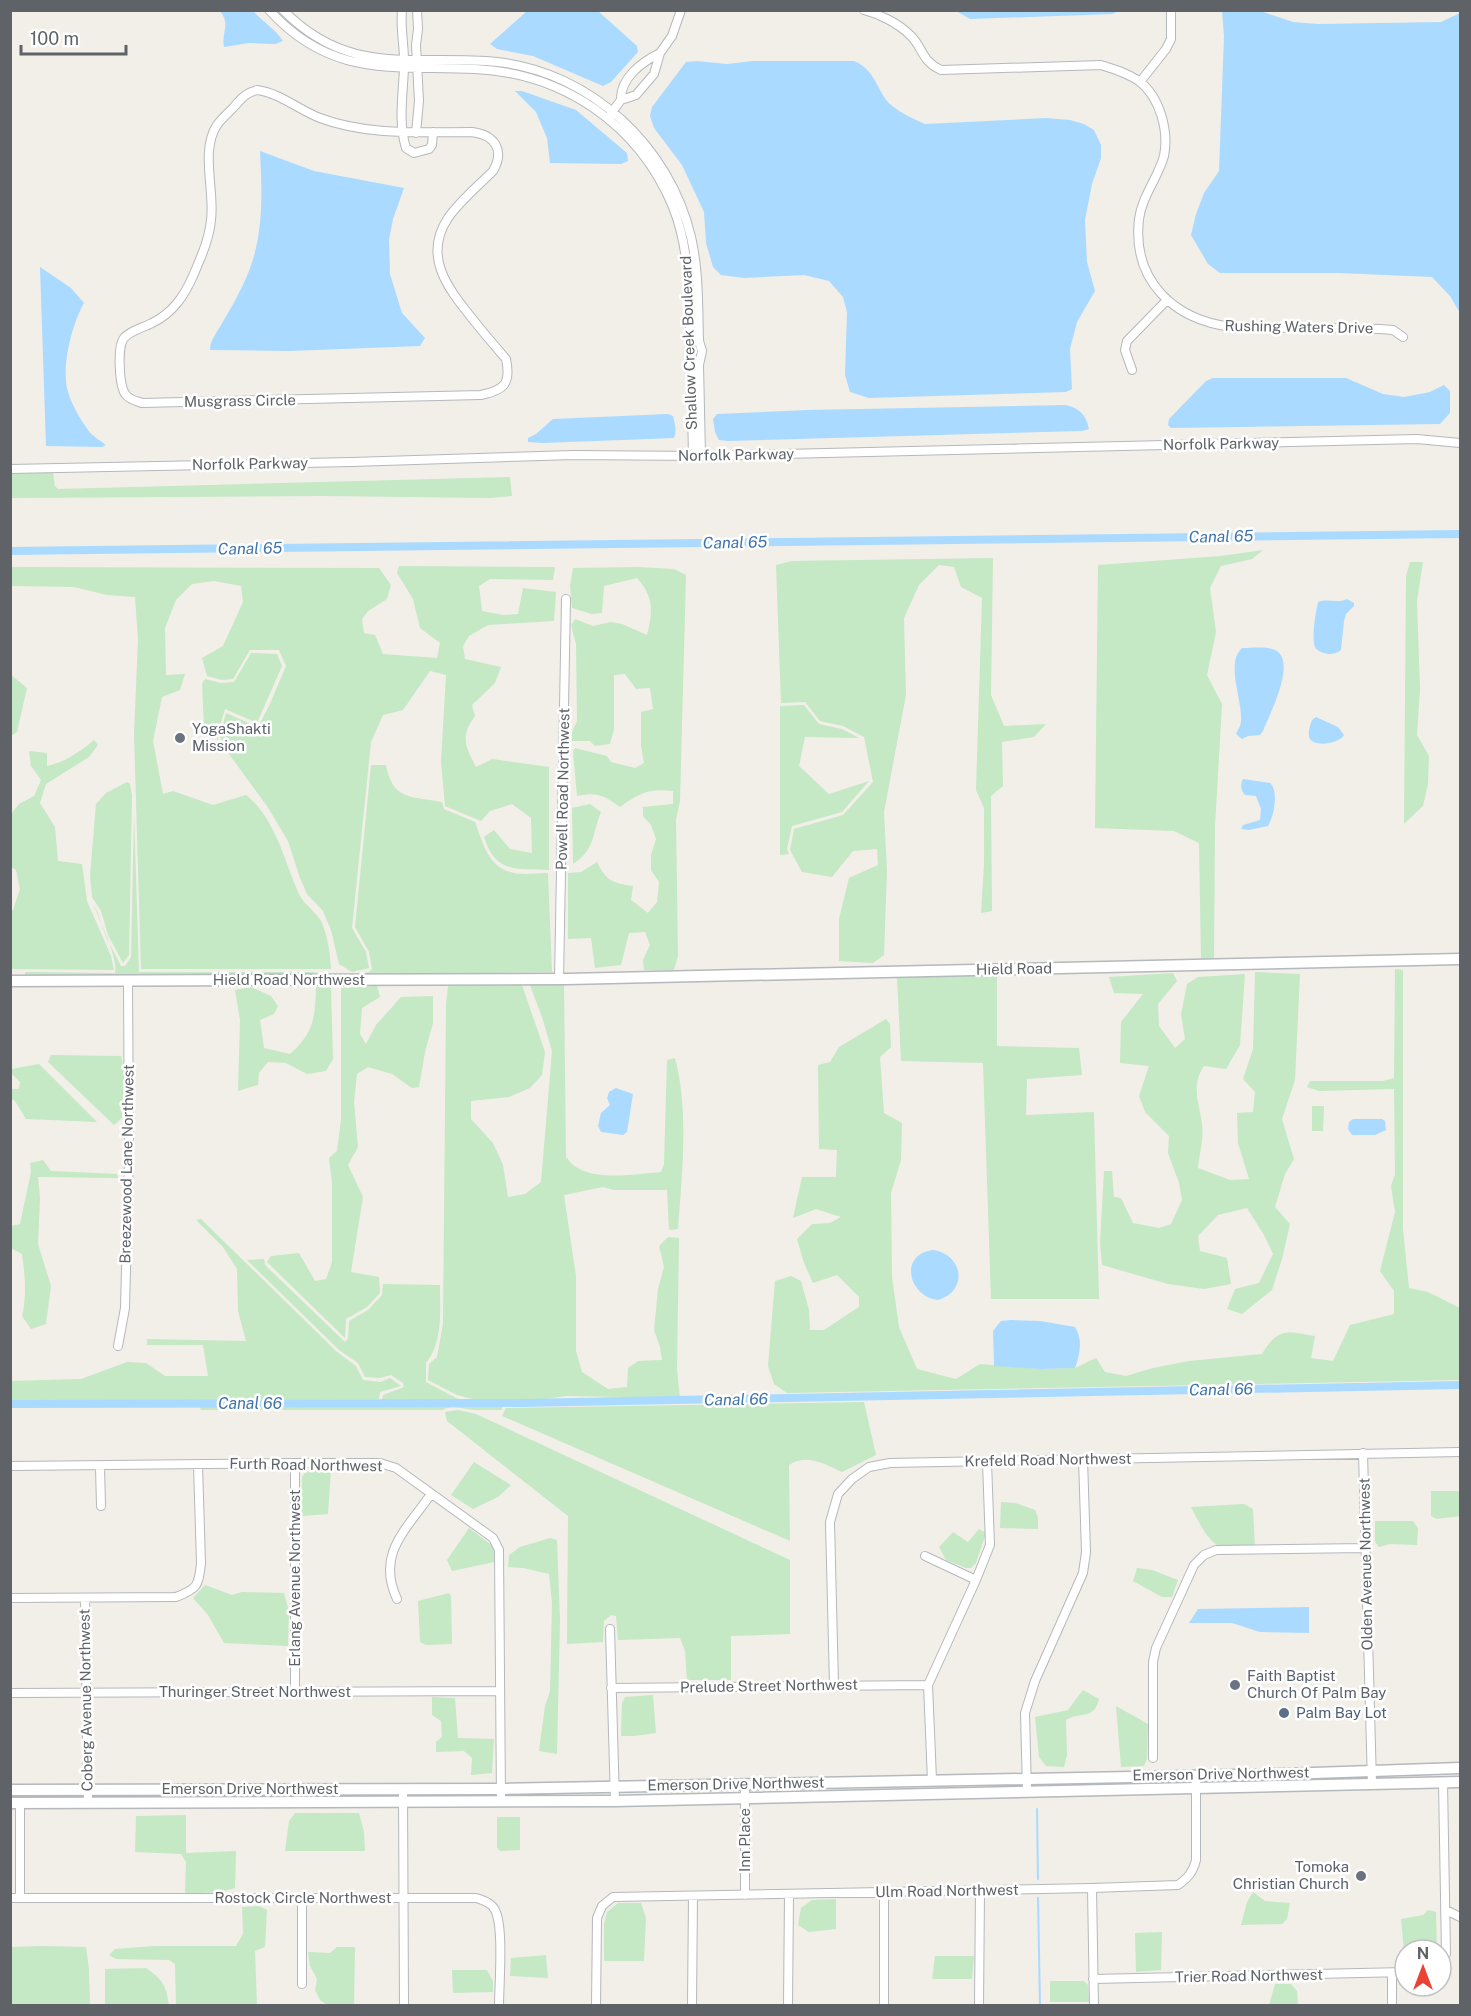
<svg xmlns="http://www.w3.org/2000/svg" width="1471" height="2016" font-family="'Public Sans',sans-serif">
	<style>
		.green { fill: #c5e8c5 }
		.water { fill: #aadaff }
		.lines { fill: none; stroke-linecap: round; stroke-linejoin: round }
		.stream { stroke: #aadaff; stroke-width: 2 }
		.canal { stroke: #aadaff; stroke-width: 8 }
		.minor-casing { stroke: #b5b8bc; stroke-width: 10 }
		.tertiary-casing { stroke: #b5b8bc; stroke-width: 13 }
		.minor { stroke: #fff; stroke-width: 8 }
		.tertiary { stroke: #fff; stroke-width: 10 }
		.worship-dot { fill: #6b7280; stroke: #fff; stroke-width: 2 }
		.service-dot { fill: #5c6f8a; stroke: #fff; stroke-width: 2 }
		.labels { text-anchor: middle; stroke-width: 5; stroke-linejoin: round; paint-order: stroke }
		.street-label { font-size: 15px; fill: #5f6368; stroke: #fff }
		.worship-label { font-size: 15px; fill: #5b616d; stroke: #fff; text-anchor: start }
		.service-label { font-size: 15px; fill: #4e5e75; stroke: #fff; text-anchor: start }
		.water-label { font-size: 16px; font-style: italic; fill: #4174aa; stroke: #fff }
	</style>
	<rect width="100%" height="100%" fill="#f1efe8"/>
	<path class="green" d="M11,473H53L55,486L58,489L510,477L512,496L489,498L322,496L11,498Z
		M1263,550L1252,559L1221,566L1210,588L1216,632L1207,675L1222,704L1215,827L1214,960L1201,959L1199,843L1174,831L1095,828L1098,565L1221,556Z
		M993,558L991,695L1004,726L1046,724L1034,737L1002,742L1003,786L991,796L992,911L981,913L984,865V808L976,790L982,598L961,587L954,567L939,565L919,585L904,618L906,695L884,812L887,871L884,955L873,963L839,961V919L849,878L878,865L877,849L853,851L832,877L802,872L790,850L794,829L843,815L873,782L864,737L843,726L820,721L805,702L781,703L776,565L792,561Z
		M1410,562H1423L1417,601L1420,690L1417,735L1429,756L1428,784L1423,806L1404,824L1406,576Z
		M399,566L555,567L553,580L490,579L479,586L482,611L503,615L518,614L523,588L556,592L554,621L488,625L469,636L463,646L465,659L501,667L495,683L472,705L475,716C460,737 465,745 476,767L492,759L549,767V870C516,868 496,874 484,837L494,830L510,849L532,853L531,818L512,804L490,811L481,821L445,806L441,762L446,675L430,671L403,710L383,715L371,742L352,928L366,952L369,968L352,972L339,964L331,930L323,911L307,894L300,878L288,841L267,806L226,750L220,736L226,713L258,727L269,706L286,666L279,650H250L233,679L222,680L207,676L202,658L223,646L243,602L241,586L214,581L192,584L176,600L165,628L166,675L185,674L180,690L162,697L153,741L163,794L173,791L213,805L246,795C276,819 284,861 299,894C304,905 317,912 322,923C328,938 330,953 331,969H141L134,734L138,640L135,597L107,595L74,587L11,586V567L379,568L391,585L387,599L368,611L362,619L364,633L375,635L383,654L437,658L440,643L420,628L413,599L397,573Z
		M638,567L674,569L686,575L680,801L676,820L678,956L674,970H644L643,960L650,945L645,932L629,933L621,965L595,968L591,938L568,939V873L581,872L597,862C606,881 613,883 633,886L631,900L648,913L657,902L659,882L651,870V855L656,839L651,825L643,816V807L673,804V791C649,788 639,793 620,807C603,795 597,792 577,796L573,752L575,748L607,756L611,762L635,768L644,763L641,746V712L653,709L650,688L636,689L625,674L614,675V729L610,744L595,746L590,741H572V732L577,721L576,644L571,625L575,619L593,626L611,622L622,624L647,635C653,611 654,597 637,578L604,586L602,613L592,614L572,608L570,586L573,568Z
		M251,653L277,654L282,666L257,723L225,709L217,735L218,740L204,727L202,684L205,679L221,683L234,682Z
		M11,675L27,688L17,732L11,736Z
		M804,705L819,724L842,729L859,738L805,737L799,766L829,794L869,781L842,812L792,826L787,849L789,854L780,855V706Z
		M94,740L98,745L89,757L46,784L40,803L55,827L58,861L82,864L87,901L111,956L114,970L11,969V911L13,910L20,889L16,870L11,867V814L19,804L34,796L41,780L31,766L29,751L47,753V766C65,762 80,752 94,740Z
		M371,765H386C393,801 411,796 442,802L444,809L475,822C483,843 488,868 514,873C524,875 537,873 548,873L552,972L353,975L369,972L372,969L369,952L355,927Z
		M127,782L130,784L132,795L129,955L123,963L108,935L101,911L92,897L90,875L96,804L106,793Z
		M590,804L601,812C592,834 595,850 573,864L572,808Z
		M134,814L139,972H316L308,975L25,977V972L115,973C119,960 99,918 93,904L98,913L106,937L121,966H125L131,957Z
		M1395,969L1403,970V1229L1409,1288L1428,1292L1460,1308V1380L787,1393L774,1384L768,1366L775,1281L791,1276L801,1281L809,1310L810,1330H824L859,1307V1297L837,1275L813,1283L804,1263L797,1239L812,1224L830,1223L841,1217L816,1209L793,1218L802,1177H836L837,1150L819,1149L818,1065L830,1062L839,1047L886,1019L890,1024L891,1047L880,1057L884,1113L902,1123L901,1160L891,1193L892,1277L899,1327L917,1369L956,1379L980,1364L1041,1369L1075,1368L1096,1358L1105,1372L1126,1376L1153,1368L1189,1361L1262,1354C1278,1327 1287,1331 1315,1336L1311,1358L1333,1361L1350,1325L1394,1314V1291L1380,1271L1395,1212L1391,1186L1395,1174L1394,1089L1319,1091L1307,1087L1310,1081H1383L1394,1078Z
		M1255,972L1300,974L1295,1080L1282,1119L1294,1159L1285,1174L1275,1207L1290,1224L1282,1259L1272,1290L1242,1314L1227,1309L1235,1289L1259,1283L1273,1254L1264,1235L1247,1208L1218,1215L1198,1236L1200,1251L1227,1258L1231,1284L1204,1289L1168,1284L1102,1265L1100,1243L1104,1171H1112L1114,1197L1121,1198L1133,1223L1159,1228L1171,1224L1182,1200L1179,1183L1168,1153L1169,1136L1145,1112L1139,1096L1149,1066L1120,1063L1121,1022L1143,994L1114,993L1109,977L1173,973L1177,981L1158,1004L1159,1026L1175,1048L1185,1039L1181,1014L1187,984L1198,977L1245,974L1240,1045L1226,1069L1204,1066C1190,1086 1200,1104 1202,1125C1204,1139 1199,1155 1198,1168L1230,1180L1249,1179L1238,1143L1237,1113L1253,1112L1255,1092L1243,1079L1253,1049Z
		M997,974V1046L1079,1048L1082,1075L1027,1079L1026,1115L1094,1112L1099,1299H991L983,1063L901,1061L897,976Z
		M522,985L545,1052L542,1075L530,1088L509,1097L471,1101V1119L493,1143L503,1165L508,1197L525,1194L541,1182L552,1051L542,1017L530,985H564L566,1157C569,1160 572,1165 576,1167C596,1181 638,1174 661,1172L664,1164L667,1060L675,1058C689,1110 682,1175 678,1229L669,1230L667,1190H614L603,1187L564,1195L576,1276V1351L582,1372L608,1389L627,1387L628,1368L638,1361L662,1360L660,1347L654,1330L658,1289L664,1267L659,1246L668,1237L679,1238L677,1369L680,1398L566,1396L545,1399L476,1400L457,1395L428,1380L429,1364L437,1357L443,1324L446,1005L448,986Z
		M377,986L380,997L362,1008L360,1034L366,1044L376,1025L401,997L433,996V1023L425,1052L419,1087L412,1088L392,1074L368,1067L357,1074L354,1102L358,1147L348,1165L363,1197L351,1272L379,1277L380,1293L367,1307L346,1319L345,1338L267,1262L271,1256L299,1253L315,1281L326,1279L332,1262V1183L329,1158L337,1151L341,1120V988Z
		M251,987L271,996L278,1006L274,1014L260,1020L264,1048L290,1054C314,1033 315,1018 316,987H331L333,1059L326,1071L307,1074L286,1063L268,1062L259,1073L258,1085L238,1091L240,1020L235,990Z
		M51,1055L121,1056L124,1069L122,1118L114,1125L48,1062Z
		M39,1064L97,1122L26,1119L15,1101L11,1098V1089H19L20,1082L11,1073V1069Z
		M1312,1106H1324L1323,1131H1312Z
		M43,1160L51,1171L117,1174L118,1178L38,1177L40,1198L38,1244L51,1286L46,1324L31,1329L22,1316C27,1295 25,1275 22,1254L11,1248V1226L20,1224L31,1172L30,1163Z
		M201,1219L337,1352L356,1366L363,1380L381,1382L390,1378L401,1386L380,1392L379,1399L11,1401V1381L81,1379L127,1362L146,1363L165,1376H208L203,1345H147V1339L246,1341L238,1311L237,1269L223,1247L196,1220Z
		M264,1259L265,1265L345,1342L348,1339L349,1321L368,1310L382,1295L383,1284L440,1285C440,1312 443,1342 426,1363V1382L456,1398L476,1404L545,1403L571,1399V1403L505,1404L501,1410C493,1410 484,1410 476,1410C464,1410 453,1404 442,1410H201L198,1403H379L382,1400L383,1395L404,1387L403,1383L391,1375L380,1378L365,1377L358,1363L339,1350L247,1260Z
		M864,1402L876,1455L842,1472C825,1464 806,1453 789,1465L790,1541L502,1416L506,1408Z
		M458,1410L476,1414L790,1560V1634L731,1636V1680H687L685,1651L680,1638L618,1640L616,1616L611,1615L604,1621L603,1642L567,1644L568,1516L447,1421L445,1412Z
		M474,1462L511,1485L498,1497L473,1509L451,1495Z
		M317,1470H331L328,1514L302,1516V1477L305,1473Z
		M1431,1491H1460V1516L1437,1519L1431,1516Z
		M1001,1502L1015,1503L1035,1510L1038,1518V1529L1000,1528Z
		M1244,1504L1253,1509L1255,1547C1245,1547 1231,1549 1220,1546C1208,1543 1197,1518 1191,1507Z
		M1375,1521H1413L1418,1528L1417,1545L1390,1544L1379,1547L1375,1542Z
		M469,1528L494,1547V1562L452,1571L447,1560Z
		M979,1529L986,1533L976,1563L971,1568H966L946,1560L939,1547L953,1532L968,1542Z
		M550,1538L557,1540L560,1620L557,1754L539,1751L545,1706L550,1691L552,1603L549,1574L523,1568L508,1567L509,1555L520,1547Z
		M1137,1568L1152,1570L1178,1580L1172,1597H1162L1133,1581Z
		M205,1585L232,1595L242,1592L284,1593L289,1612L288,1646L224,1643L208,1615L193,1598Z
		M449,1593L451,1596L452,1644L426,1645L420,1642L418,1601Z
		M1083,1690L1099,1699C1094,1721 1080,1711 1066,1720L1067,1755L1064,1767L1046,1766L1039,1757L1035,1717L1068,1710Z
		M653,1695L656,1733L634,1736H621L622,1703L625,1697Z
		M432,1697L455,1698L458,1738L494,1739L492,1773L471,1775L472,1758L464,1751L436,1752V1742L442,1737L441,1721L432,1715Z
		M1116,1706L1148,1724L1147,1759L1144,1766L1121,1767Z
		M295,1813H359L364,1832L365,1851H285L289,1821Z
		M186,1815V1853L236,1851L235,1888L221,1892L185,1894L186,1862L181,1854L135,1852L136,1816Z
		M497,1817H520V1850L500,1851L497,1847Z
		M1253,1892L1265,1901L1290,1903L1287,1919L1282,1924L1241,1925L1247,1902Z
		M836,1899V1929L809,1932L798,1925L801,1908L812,1900Z
		M618,1903H641L646,1918L644,1961H604V1924L607,1912Z
		M259,1906L267,1910L265,1947L255,1951L257,2005H176L175,1964L169,1960L116,1959L109,1955L115,1949L155,1946H236L243,1934L242,1907Z
		M1428,1910L1436,1912L1437,1950H1405V1961L1401,1919L1423,1915Z
		M1162,1932L1161,1970L1136,1972L1135,1933Z
		M42,1946L86,1947L89,1969L90,2005H11V1947Z
		M337,1947H355L354,2005H327L320,2000L315,1990L317,1979L310,1966L308,1952L330,1953Z
		M546,1955L548,1978L510,1976L511,1958Z
		M935,1956H974L972,1979H932Z
		M146,1968C163,1980 166,1985 169,2005H105V1969Z
		M452,1970H487L493,1981V1992L453,1993Z
		M1050,1981H1084L1088,1985L1089,2002H1050Z
		M1275,1984H1291L1297,1991L1298,2005H1269Z"/>
	<path class="water" d="M220,11H253C262,21 275,29 283,41L275,44L249,43L224,47C221,32 231,25 220,11Z
		M527,11H598L637,46L638,52L611,82L603,86L533,56L497,49L490,44Z
		M956,11H1120L1112,14L970,19Z
		M1222,11H1260L1293,22L1318,24L1441,22L1460,13V313L1450,296L1432,277L1339,273H1220L1208,264L1191,235L1196,214L1204,193L1219,171L1224,36Z
		M697,61L727,64L753,61H854C876,70 877,92 891,105C901,113 913,119 925,124L1046,118L1070,120L1084,124L1094,130L1101,145V158L1092,184L1085,220L1087,262L1095,291L1077,322L1070,349L1072,389L1066,392L869,398L850,392L845,375L847,312L843,297L829,281L804,275L744,278L721,275L713,267L706,243L704,212L682,165L654,128L650,116L652,107L686,62Z
		M515,91H522L576,110L627,153L628,161L621,164L550,163L547,138L536,112Z
		M260,151L314,171L404,188L393,219L389,240L390,274L402,313L425,338L420,346L290,351L210,350C210,340 216,334 221,325C231,308 242,289 249,271C264,232 262,192 260,151Z
		M40,267L71,288L84,303C72,324 62,364 67,388C70,402 80,419 88,430C92,436 100,440 106,445L102,447L46,446Z
		M1213,378H1346L1383,394L1404,397L1430,392L1444,385L1450,391V413L1440,424L1171,428L1168,425L1169,419L1206,381Z
		M1065,405C1080,408 1086,415 1089,429L1082,431L728,441L719,440L715,432L713,419L717,414L807,410Z
		M668,414L673,416C675,424 677,431 674,438L543,443L528,442V438L536,434L553,419Z
		M1347,599L1354,603V606L1346,614L1344,621L1341,650C1337,653 1333,654 1328,654C1323,653 1317,651 1315,647C1311,637 1316,612 1318,602C1328,598 1338,604 1347,599Z
		M1242,648C1251,648 1267,646 1275,650C1298,661 1269,715 1263,731L1260,735L1248,736L1242,739L1236,734C1238,729 1241,726 1241,721C1243,702 1225,663 1242,648Z
		M1316,717L1338,727L1344,735C1339,744 1315,747 1310,739C1307,734 1310,725 1312,720Z
		M1243,779L1270,783C1279,791 1274,816 1268,826L1249,830L1241,829L1243,825L1260,820L1261,809L1256,796L1245,795C1241,791 1240,784 1243,779Z
		M616,1088L633,1094L627,1132L623,1135L601,1132L598,1126L601,1113L610,1105L607,1098L609,1092Z
		M1353,1119H1382L1385,1121L1386,1130L1375,1135H1352L1348,1129L1349,1122Z
		M934,1250C964,1256 968,1291 938,1300C907,1296 899,1253 934,1250Z
		M1011,1320L1040,1321L1075,1327C1083,1339 1080,1355 1075,1368L1041,1369L994,1366L993,1331L1001,1321Z
		M1309,1607V1633L1260,1632L1232,1623H1189L1198,1609Z"/>
	<g class="lines">
		<path class="stream" d="M1037,1809L1038,1879
			M1038,1898L1040,2006"/>
		<path class="canal" d="M10,551L1460,534
			M10,1404L523,1403L1460,1385"/>
		<defs>
			<path id="minor" d="M269,10C332,79 393,65 475,69C564,73 639,125 673,207C688,245 689,284 690,324C691,338 688,351 691,364L693,456
				M283,10C350,78 413,54 497,62C591,72 670,147 691,237C699,271 698,307 699,341L702,351L699,365L701,456
				M402,10C400,30 405,48 404,68C403,94 398,122 406,148L414,153L429,149L432,145L433,132
				M864,10C879,14 898,23 910,35C923,47 921,61 941,70L1101,65C1114,69 1127,73 1139,81C1160,97 1169,131 1164,156C1158,178 1142,196 1139,219C1132,281 1174,320 1232,327L1380,329L1393,330L1403,337
				M1140,82L1166,49L1171,39V10
				M257,90C280,93 299,110 320,118C368,136 422,132 472,132C495,135 505,150 493,171C478,186 460,201 448,218C423,256 447,287 471,317C482,331 494,345 506,359C511,383 505,390 481,395L142,403C137,401 130,400 126,395C119,387 117,346 124,338C131,330 143,328 152,323C173,313 184,296 193,276C201,257 209,240 211,220C215,190 200,151 217,125C221,119 228,113 233,108C241,99 245,93 257,90Z
				M621,100C620,78 642,62 660,53
				M609,116L621,100L636,95L654,74L660,53L672,36L681,10
				M416,133L419,101L416,45L418,29L417,10
				M1132,370L1125,350L1127,341L1167,300
				M10,469L352,462L573,455L701,456L1417,439L1460,443
				M559,979L566,599
				M118,1346L125,1308L129,1154L128,981
				M1363,1453L1372,1784
				M295,1463V1692
				M10,1466L295,1463H380L396,1468L493,1538L499,1550L501,1802
				M100,1467L101,1506
				M925,1556L976,1580
				M10,1598L176,1597C197,1589 199,1586 201,1563L198,1465
				M85,1598L88,1802
				M397,1599C376,1554 406,1530 431,1494
				M610,1629L615,1801
				M834,1685L830,1522L838,1494L852,1479L869,1467L890,1463L1460,1452
				M611,1688L928,1685
				M10,1693L499,1691
				M1153,1758V1662L1156,1648L1194,1565L1204,1555L1216,1550L1365,1548
				M932,1780L928,1685L976,1580L990,1545L987,1462
				M403,1789L404,2006
				M1027,1791L1025,1713L1035,1681L1083,1573L1086,1552L1083,1459
				M20,1803V1898
				M1092,1888L1094,2006
				M745,1895V1784
				M10,1898H476C483,1900 492,1903 495,1910C504,1927 499,1985 499,2006
				M302,1899V1984
				M1446,1910L1460,1917
				M1441,1963L1446,1954L1443,1782
				M1392,1973V2006
				M1093,1979L1405,1972
				M596,2006L597,1918L602,1906L613,1897L1092,1888L1178,1885C1188,1878 1193,1872 1196,1860V1775
				M692,2006L693,1896
				M788,2006L789,1894
				M884,2006V1892
				M979,2006L980,1890"/>
			<path id="tertiary" d="M10,981L567,979L1460,959
				M10,1790L501,1789L1284,1774L1460,1768
				M10,1803L615,1801L1460,1782"/>
		</defs>
		<use href="#minor" class="minor-casing"/>
		<use href="#tertiary" class="tertiary-casing"/>
		<use href="#minor" class="minor"/>
		<use href="#tertiary" class="tertiary"/>
	</g>
	<g class="worship-dot">
		<circle cx="180" cy="738" r="6"/>
		<circle cx="1235" cy="1685" r="6"/>
		<circle cx="1361" cy="1876" r="6"/>
	</g>
	<circle class="service-dot" cx="1284" cy="1713" r="6"/>
	<g class="labels">
		<g class="street-label">
			<text transform="translate(1299 327) rotate(1)" y="5">Rushing Waters Drive</text>
			<text transform="translate(689 343) rotate(-92)" y="5">Shallow Creek Boulevard</text>
			<text transform="translate(240 401) rotate(-1)" y="5">Musgrass Circle</text>
			<text transform="translate(1221 444) rotate(-1)" y="5">Norfolk Parkway</text>
			<text transform="translate(736 455) rotate(-1)" y="5">Norfolk Parkway</text>
			<text transform="translate(250 464) rotate(-1)" y="5">Norfolk Parkway</text>
			<text transform="translate(563 789) rotate(-89)" y="5">Powell Road Northwest</text>
			<text transform="translate(1014 969) rotate(-1)" y="5">Hield Road</text>
			<text x="289" y="985">Hield Road Northwest</text>
			<text transform="translate(127 1164) rotate(-89)" y="5">Breezewood Lane Northwest</text>
			<text transform="translate(1048 1460) rotate(-1)" y="5">Krefeld Road Northwest</text>
			<text transform="translate(306 1465) rotate(1)" y="5">Furth Road Northwest</text>
			<text transform="translate(1366 1564) rotate(-91)" y="5">Olden Avenue Northwest</text>
			<text transform="translate(295 1578) rotate(-90)" y="5">Erlang Avenue Northwest</text>
			<text transform="translate(769 1686) rotate(-1)" y="5">Prelude Street Northwest</text>
			<text x="255" y="1697">Thuringer Street Northwest</text>
			<text transform="translate(86 1700) rotate(-91)" y="5">Coberg Avenue Northwest</text>
			<text transform="translate(1221 1774) rotate(-1)" y="5">Emerson Drive Northwest</text>
			<text transform="translate(736 1784) rotate(-1)" y="5">Emerson Drive Northwest</text>
			<text x="250" y="1794">Emerson Drive Northwest</text>
			<text transform="translate(745 1840) rotate(-90)" y="5">Inn Place</text>
			<text transform="translate(947 1891) rotate(-1)" y="5">Ulm Road Northwest</text>
			<text x="303" y="1903">Rostock Circle Northwest</text>
			<text transform="translate(1249 1976) rotate(-1)" y="5">Trier Road Northwest</text>
		</g>
		<g class="worship-label">
			<text x="192" y="734">YogaShakti<tspan x="192" dy="17">Mission</tspan></text>
			<text x="1247" y="1681">Faith Baptist<tspan x="1247" dy="17">Church Of Palm Bay</tspan></text>
			<text x="1349" y="1872" text-anchor="end">Tomoka<tspan x="1349" dy="17">Christian Church</tspan></text>
		</g>
		<g class="service-label">
			<text x="1296" y="1718">Palm Bay Lot</text>
		</g>
		<g class="water-label">
			<text transform="translate(1221 536) rotate(-1)" y="6">Canal 65</text>
			<text transform="translate(735 542) rotate(-1)" y="6">Canal 65</text>
			<text transform="translate(250 548) rotate(-1)" y="6">Canal 65</text>
			<text transform="translate(1221 1389) rotate(-1)" y="6">Canal 66</text>
			<text transform="translate(736 1399) rotate(-1)" y="6">Canal 66</text>
			<text x="250" y="1409">Canal 66</text>
		</g>
	</g>
	<rect width="1471" height="2016" fill="none" stroke="#5f6368" stroke-width="24"/>
	<g transform="translate(1423 1968)"><circle r="28" fill="#ffffff" stroke="#bfc1c3" stroke-width="1.5"/>
	<path d="M0-4.5L10 22L0 15L-10 22Z" fill="#ea4335"/>
	<text y="-9" font-size="16" font-weight="bold" text-anchor="middle" fill="#5f6368">N</text>
	</g>
	<path d="M21 45v9h105v-9" fill="none" stroke="#5f6368" stroke-width="3"/>
	<text x="30" y="45" font-size="18" fill="#5f6368" stroke="#ffffff" stroke-width="4.5" paint-order="stroke">100 m</text>
</svg>
